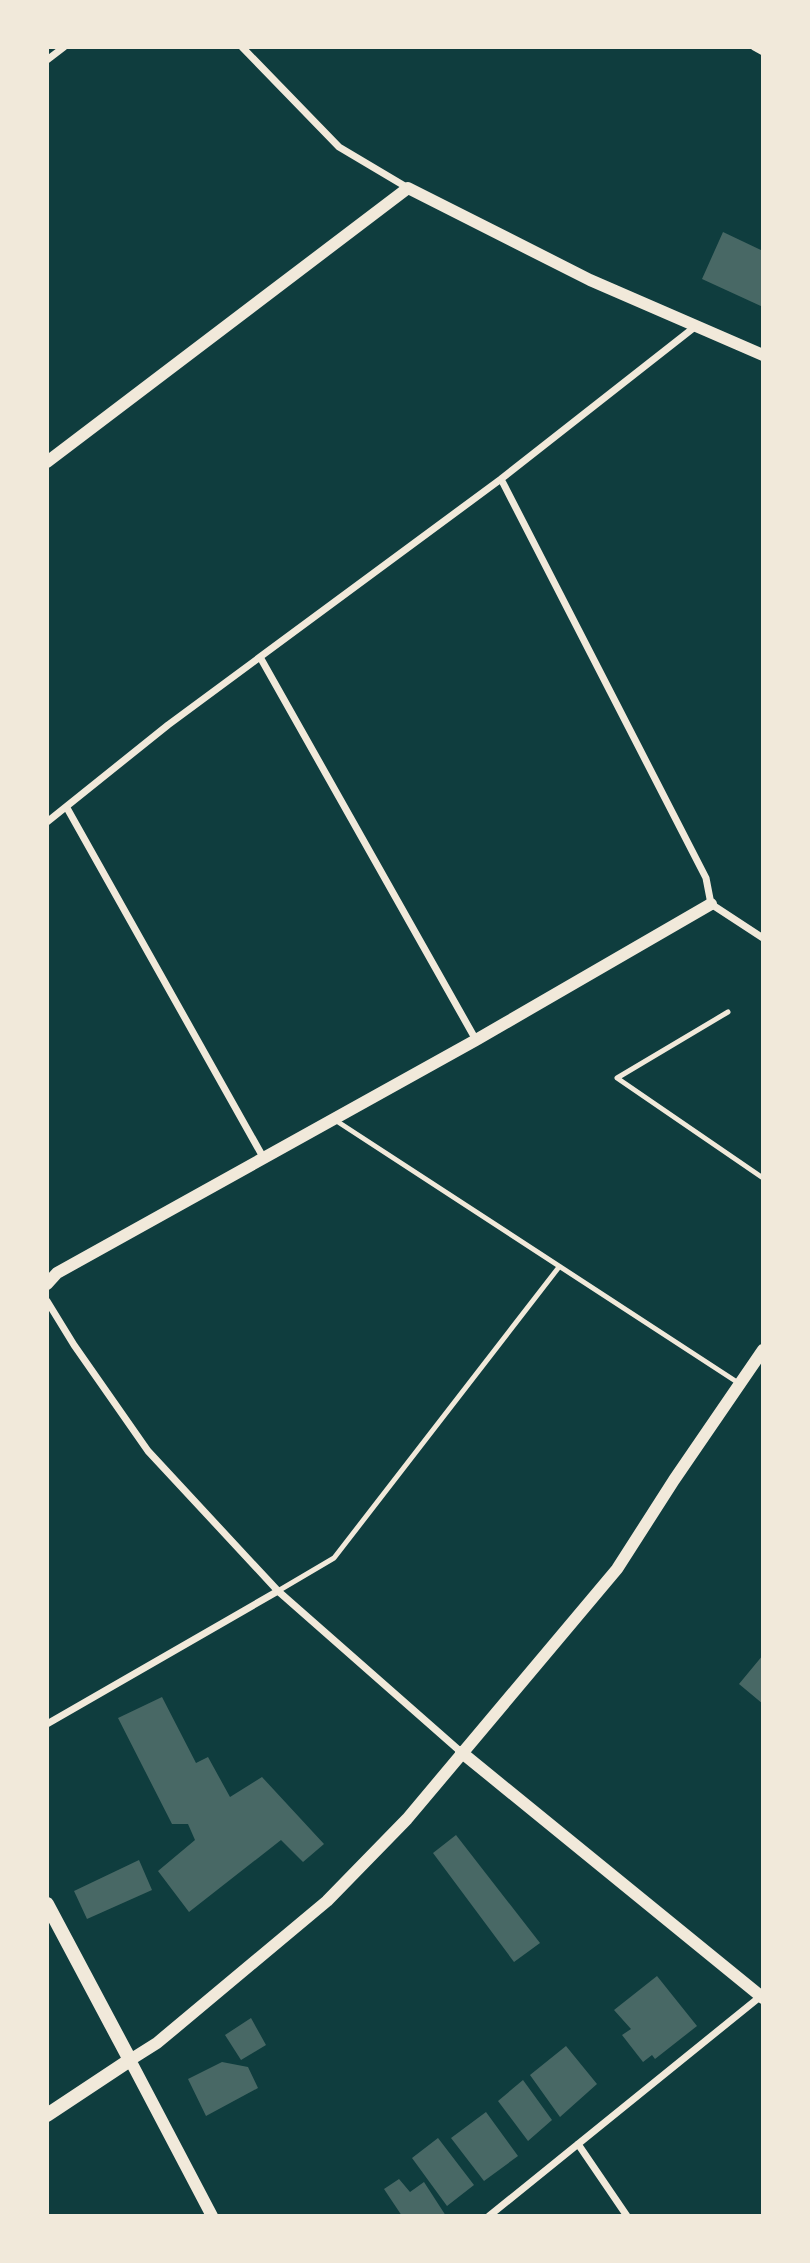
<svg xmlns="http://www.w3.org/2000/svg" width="810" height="2263" font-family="'Titillium Web',sans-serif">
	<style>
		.building { fill: #486865 }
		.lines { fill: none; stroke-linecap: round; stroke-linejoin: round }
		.service { stroke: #f1e9da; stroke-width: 5 }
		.minor { stroke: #f1e9da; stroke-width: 7 }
		.tertiary { stroke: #f1e9da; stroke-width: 12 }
		.secondary { stroke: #f1e9da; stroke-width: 14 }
	</style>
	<rect width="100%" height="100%" fill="#0f3d3e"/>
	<path class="building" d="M723,232L763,251V307L702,279Z
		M763,1655V1704L739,1684Z
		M162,1697L196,1763L208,1757L230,1797L262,1777L324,1844L303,1862L281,1840L189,1912L158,1871L195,1840L188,1824H172L118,1718Z
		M456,1835L540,1943L514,1962L433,1853Z
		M139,1860L152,1890L87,1919L74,1891Z
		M657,1976L697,2026L655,2059L652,2055L643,2062L622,2035L631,2029L614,2010Z
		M251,2018L266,2045L241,2060L225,2035Z
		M566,2046L597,2084L560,2117L530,2075Z
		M222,2062L248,2067L258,2088L206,2116L188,2079Z
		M523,2080L552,2120L528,2141L498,2101Z
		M486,2112L518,2156L484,2181L451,2138Z
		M438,2138L474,2185L447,2206L412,2158Z
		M399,2179L410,2192L424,2182L446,2216H402L384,2189Z"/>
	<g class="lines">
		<path class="service" d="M728,1012L617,1078L763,1178
			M335,1120L740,1384
			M278,1591L334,1558L559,1267"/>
		<path class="minor" d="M242,47L339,147L408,188
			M754,47L763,52
			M47,60L64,47
			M501,479L706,878L711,904L763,938
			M260,657L476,1040
			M67,808L263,1157
			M47,822L168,725L501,479L696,326
			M47,1301L74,1345L148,1451L278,1591L461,1752
			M47,1724L278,1591
			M578,2144L627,2216
			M489,2216L761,1996"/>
		<path class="tertiary" d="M47,462L408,188L590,280L763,355
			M47,1284L57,1273L476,1040L711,904
			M461,1752L763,1998
			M212,2216L130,2060L157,2043L327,1901L407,1819L617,1569L674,1480L763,1350"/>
		<path class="secondary" d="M47,1904L130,2060L47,2115"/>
	</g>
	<rect width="810" height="2263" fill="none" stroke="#f1e9da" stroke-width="98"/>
</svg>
